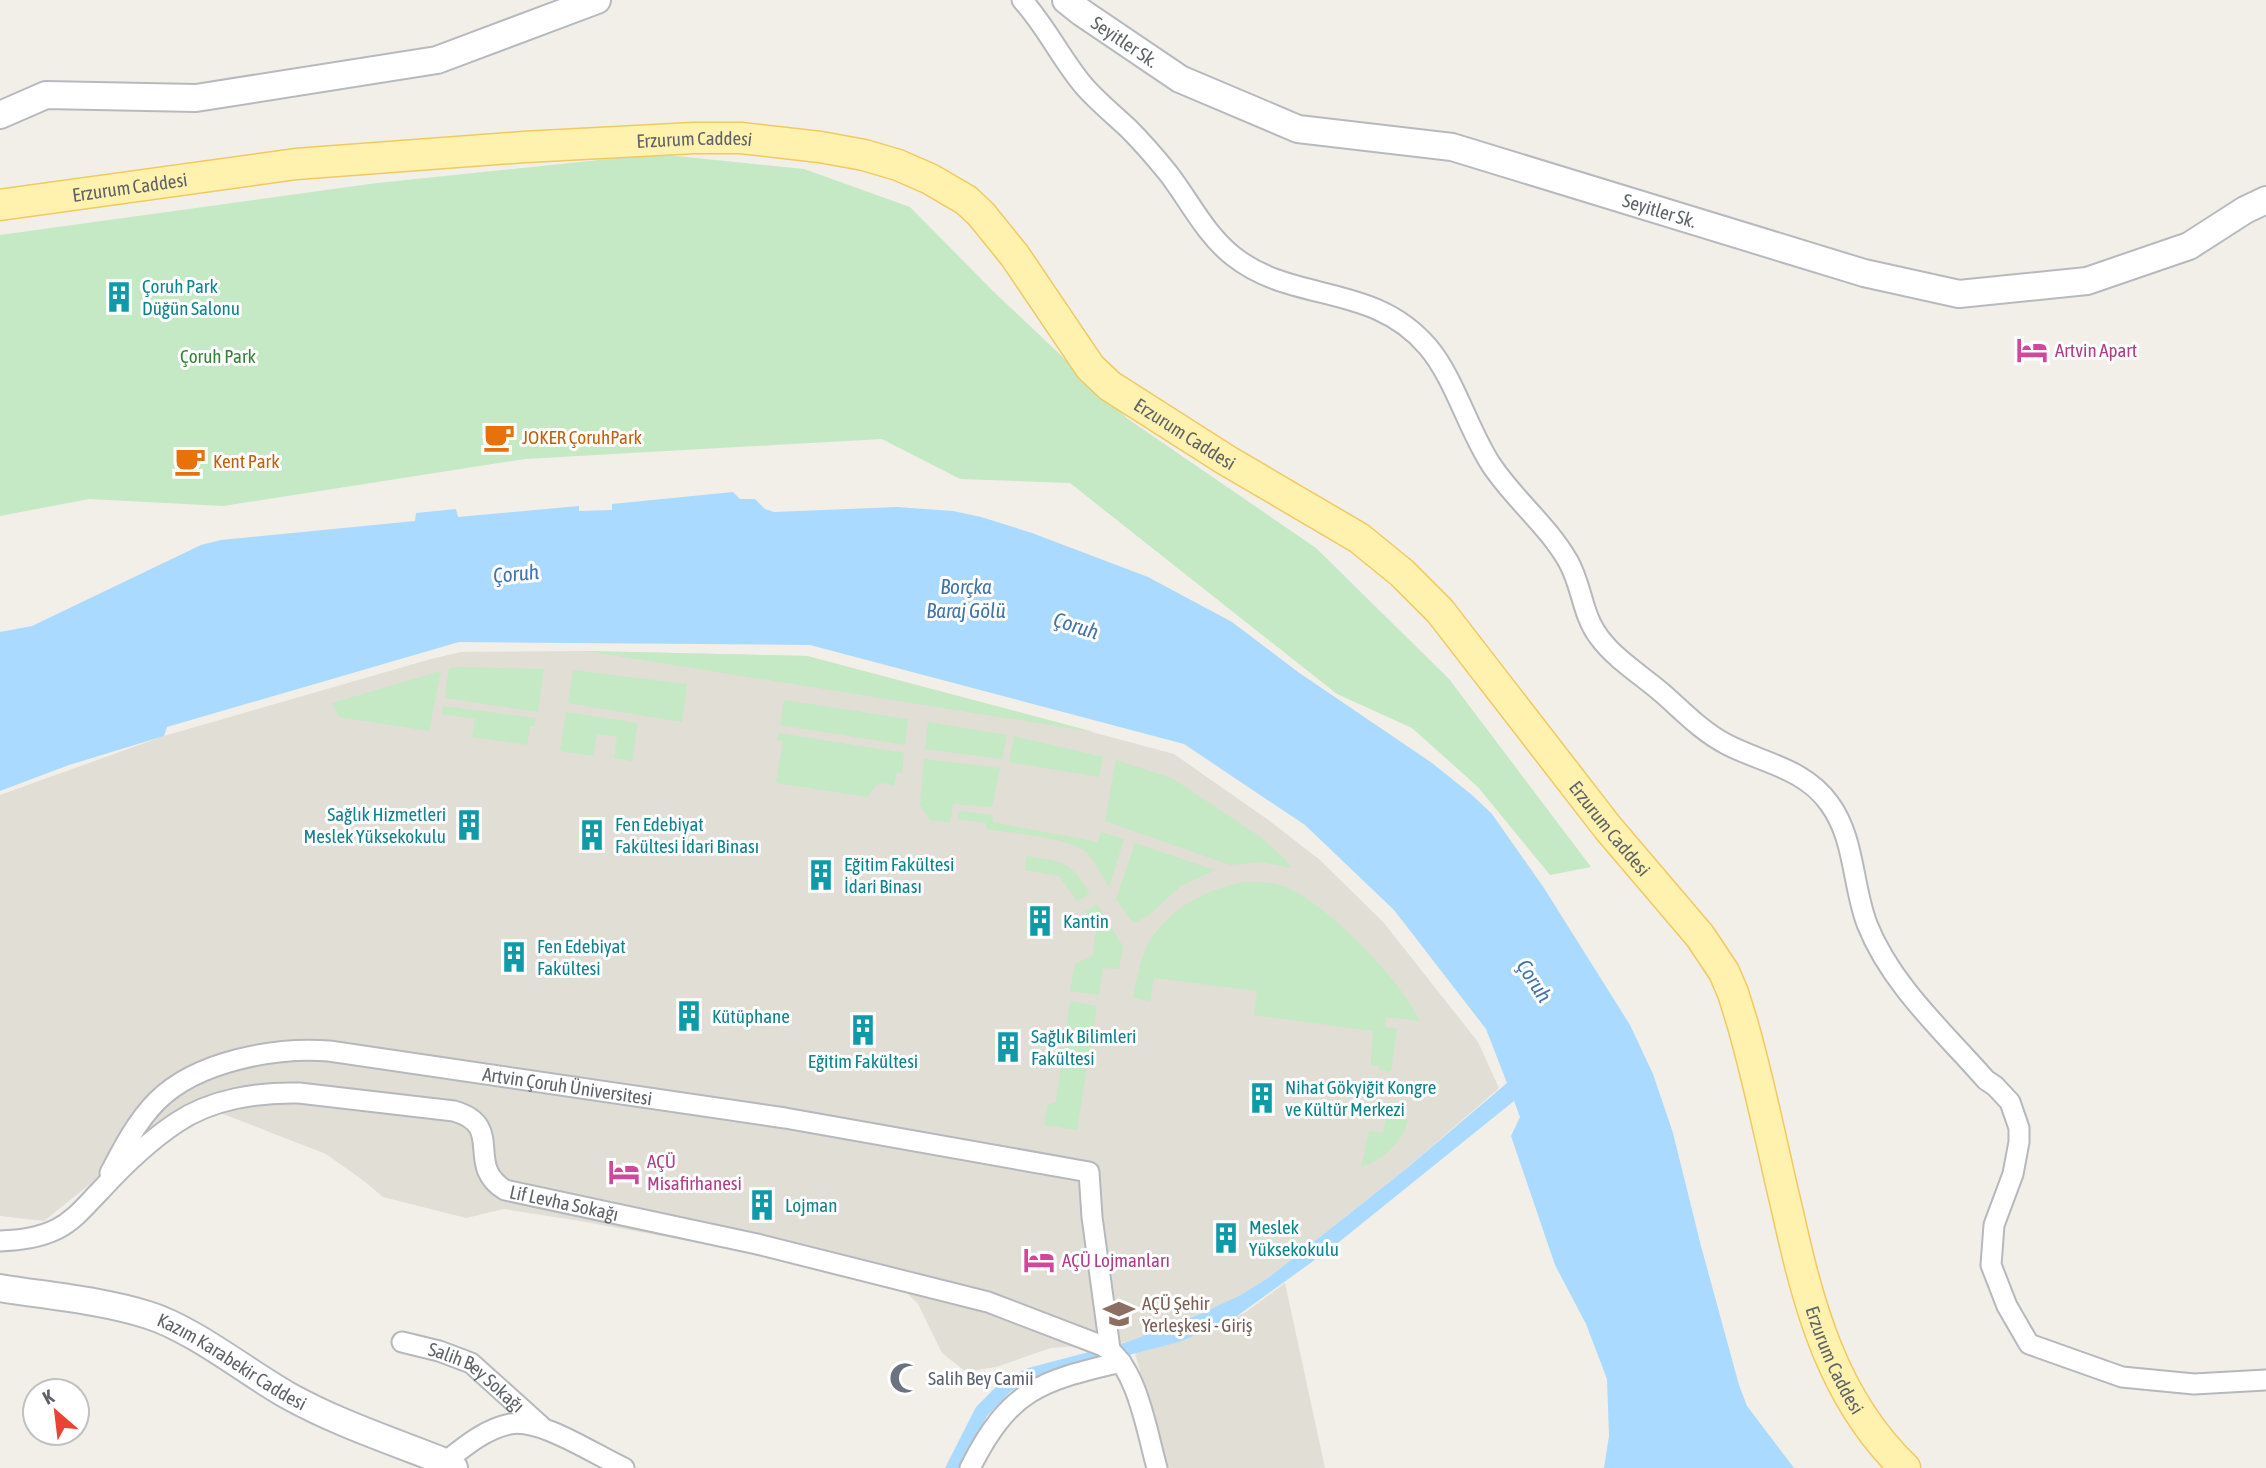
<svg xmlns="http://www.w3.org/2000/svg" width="2266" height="1468" font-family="'Asap Condensed',sans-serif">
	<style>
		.education { fill: #e1ded6 }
		.green { fill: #c5e8c5 }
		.water { fill: #aadaff }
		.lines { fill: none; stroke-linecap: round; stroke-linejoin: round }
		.street-casing { stroke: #b5b8bc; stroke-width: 23 }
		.secondary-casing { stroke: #b6babf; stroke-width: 30 }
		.primary-casing { stroke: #f2c960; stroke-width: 33 }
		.street { stroke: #fff; stroke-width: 19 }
		.secondary { stroke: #fff; stroke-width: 26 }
		.primary { stroke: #fff2af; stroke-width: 30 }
		.labels { text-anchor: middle; stroke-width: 6; stroke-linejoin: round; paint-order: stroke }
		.street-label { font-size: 19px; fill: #5f6368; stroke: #fff }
		.culture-label { font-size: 19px; fill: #0d838f; stroke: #fff; text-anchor: start }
		.hotel-label { font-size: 19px; fill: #b23c85; stroke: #fff; text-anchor: start }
		.park-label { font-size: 19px; fill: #348238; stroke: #fff }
		.food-label { font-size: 19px; fill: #c56008; stroke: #fff; text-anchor: start }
		.education-label { font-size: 19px; fill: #785e54; stroke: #fff; text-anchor: start }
		.worship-label { font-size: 19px; fill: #5b616d; stroke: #fff; text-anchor: start }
		.water-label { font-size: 21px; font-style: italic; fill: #4174aa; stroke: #fff }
	</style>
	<rect width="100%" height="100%" fill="#f1efe8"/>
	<path class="education" d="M586,651L807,656L1174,754L1267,819L1320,860L1384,923L1478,1042L1499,1088L1406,1169L1268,1278L1241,1296L1198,1315L1127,1342L1051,1348L996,1367L966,1372L942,1353L918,1304L900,1286L738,1250L580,1221L504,1209L466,1218L383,1197L364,1181L326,1154L192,1102L44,1221L0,1216V795L164,736L431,659L461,652Z
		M1285,1283L1325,1468H1167L1135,1353L1209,1331L1246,1312Z"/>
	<path class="green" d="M657,154L804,169L910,207L994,292L1128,419L1316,548L1449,679L1591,867L1550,875L1478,787L1412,728L1337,694L1070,483L960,479L882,439L525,459L223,506L89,499L0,516V235L377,183Z
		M586,651L807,656L1094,732Z
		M458,667L544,669L538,712L445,698L449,669Z
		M573,670L687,684L682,722L568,703Z
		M441,671L429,731L339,717L332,703Z
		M784,700L908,719L905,745L780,725Z
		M443,706L536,718L535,726H530L527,745L472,737L475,719L442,714Z
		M566,712L638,723L632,761L614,758L617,737L597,734L593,756L560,751Z
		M928,722L1007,735L1002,759L925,749Z
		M779,733L904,753L902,773L897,772L894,786L884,783L876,785L868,797L776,783L783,741L777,740Z
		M1014,736L1103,757L1099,777L1009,762Z
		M924,759L1000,768L992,807L953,804L950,823L930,820L920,805Z
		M1116,760L1172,778L1262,838L1286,860L1291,868L1261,862L1230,865L1105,821Z
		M959,811L993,815V822L1098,842L1101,832L1124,839L1109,887C1102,876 1096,864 1088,854C1072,837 1010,833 986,829V823L958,819Z
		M1135,843L1215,870L1181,886L1149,915L1135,923L1130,919L1116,899Z
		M1026,856C1063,862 1070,860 1090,894L1077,901L1059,876L1025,870Z
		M1246,882C1258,882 1271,882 1283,886C1326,902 1400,979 1420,1021L1386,1017L1385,1027L1397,1029L1391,1072L1379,1070V1066L1371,1065L1373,1031L1254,1015L1257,991L1154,978L1150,1001L1133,998C1136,982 1139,965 1145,950C1162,912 1206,888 1246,882Z
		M1097,904L1123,946L1119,969L1103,968L1099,995L1070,991L1075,964L1093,955L1096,930L1085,912Z
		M1070,1001L1097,1006L1077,1130L1044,1125L1048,1104L1056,1102Z
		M1386,1118L1408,1120C1403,1142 1382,1161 1361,1167L1369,1131L1383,1133Z"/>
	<path class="water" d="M733,492L740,499H755L765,509L774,512L897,507L953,511L981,517L1032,533L1148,577L1232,622L1298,672L1432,763L1472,795L1492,814L1544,888L1630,1025L1653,1074L1673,1133L1701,1246L1739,1385L1747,1406L1794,1468H1604L1609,1436L1607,1379L1586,1324L1555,1265L1511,1136L1520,1117L1514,1101L1334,1246L1230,1321L1179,1342L1028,1381L1010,1392L987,1416L962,1468H945L976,1407L1003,1380L1028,1368L1127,1342L1198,1315L1241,1295L1268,1278L1406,1169L1507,1083L1486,1029L1394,910L1305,825L1184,744L810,645L459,642L167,727L164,736L69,765L0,791V632L32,626L201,545L221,540L415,521L416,513L456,509L458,517L579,506V511L612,510V504Z"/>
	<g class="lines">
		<defs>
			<g id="street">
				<path d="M1022,0C1046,26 1061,59 1084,86C1097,101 1113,114 1128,128C1142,142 1155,157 1168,173C1189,200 1205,234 1233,256C1293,304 1373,282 1428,347C1455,379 1468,430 1492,466C1515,500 1548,526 1568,561C1582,585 1582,615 1599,637C1615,659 1641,675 1661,692C1682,710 1701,731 1726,744C1762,763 1804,768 1829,803C1855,838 1852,884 1867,924C1891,985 1944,1032 1986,1080L1995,1086L2010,1102L2019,1128V1142L2013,1174L1994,1225L1991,1265L2007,1306L2029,1344L2122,1377L2194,1384L2266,1380"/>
				<path id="s1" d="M110,1173C123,1148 137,1121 157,1101C197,1061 275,1047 329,1051L785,1118L1089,1172L1092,1217L1110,1349"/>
				<path id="s2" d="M0,1241C20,1240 39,1238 57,1229C75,1220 87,1204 101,1190C123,1166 149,1141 176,1123C211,1099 258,1092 299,1093L454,1111C506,1126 464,1165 505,1190L757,1244L988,1302L1103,1346C1137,1364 1147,1433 1157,1468"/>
				<path id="s3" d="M402,1342L439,1351L471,1363L541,1426"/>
				<path d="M445,1462C465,1446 485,1429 510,1424C541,1418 595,1455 624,1468"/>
				<path d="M970,1468C1010,1389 1040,1381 1121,1362"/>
			</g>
			<g id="secondary">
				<path id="s4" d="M1066,0L1081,12L1180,79L1298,129L1452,147L1864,273L1959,294L2087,281L2189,246L2245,210L2266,200"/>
				<path d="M0,115L46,95L196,98L437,60L597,0"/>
				<path id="s5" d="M0,1288C49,1296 100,1300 148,1315C193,1329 245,1371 287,1395C337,1423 392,1441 445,1462L454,1468"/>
			</g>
			<g id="primary">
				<path id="s6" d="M0,205L296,164L524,147L694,138H741L820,147L864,155L898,165L930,179L966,200L981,214L1015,256L1090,367L1110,386L1226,460L1359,538L1402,573L1440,611L1608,828L1700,936L1724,972L1733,993L1742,1022C1760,1084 1772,1147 1787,1209C1808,1304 1832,1398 1905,1468"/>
			</g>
		</defs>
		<use href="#street" class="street-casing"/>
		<use href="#secondary" class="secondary-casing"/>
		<use href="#primary" class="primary-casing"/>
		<use href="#street" class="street"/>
		<use href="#secondary" class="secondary"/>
		<use href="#primary" class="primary"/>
	</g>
	<defs>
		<symbol id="building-bare" viewBox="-9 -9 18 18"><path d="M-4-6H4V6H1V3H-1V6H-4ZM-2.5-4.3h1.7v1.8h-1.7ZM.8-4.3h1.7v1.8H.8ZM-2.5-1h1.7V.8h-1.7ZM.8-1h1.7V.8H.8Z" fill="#0f9aa8" stroke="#fff" stroke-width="2.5" paint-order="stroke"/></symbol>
		<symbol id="hotel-bare" viewBox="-9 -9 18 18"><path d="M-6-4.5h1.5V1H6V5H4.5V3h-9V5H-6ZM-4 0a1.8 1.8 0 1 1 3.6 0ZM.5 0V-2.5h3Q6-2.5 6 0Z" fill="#d1479c" stroke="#fff" stroke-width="2.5" paint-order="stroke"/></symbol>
		<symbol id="cafe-bare" viewBox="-9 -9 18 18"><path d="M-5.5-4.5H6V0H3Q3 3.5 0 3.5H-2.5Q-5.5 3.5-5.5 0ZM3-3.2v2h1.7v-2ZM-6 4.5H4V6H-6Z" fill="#e8710a" stroke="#fff" stroke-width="2.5" paint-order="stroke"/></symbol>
		<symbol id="university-bare" viewBox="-9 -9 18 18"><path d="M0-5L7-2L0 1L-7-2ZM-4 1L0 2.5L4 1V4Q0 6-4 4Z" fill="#8d6e63" stroke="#fff" stroke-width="2.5" paint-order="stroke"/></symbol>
		<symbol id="mosque-bare" viewBox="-9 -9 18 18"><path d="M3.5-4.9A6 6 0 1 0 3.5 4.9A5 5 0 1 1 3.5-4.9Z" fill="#6b7280" stroke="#fff" stroke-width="2.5" paint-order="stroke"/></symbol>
	</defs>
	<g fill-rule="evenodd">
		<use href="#building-bare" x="97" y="275" width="44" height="44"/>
		<use href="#hotel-bare" x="2010" y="328" width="44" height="44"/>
		<use href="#cafe-bare" x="477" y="415" width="44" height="44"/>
		<use href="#cafe-bare" x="168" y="439" width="44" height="44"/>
		<use href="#building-bare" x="447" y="803" width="44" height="44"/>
		<use href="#building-bare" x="570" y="813" width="44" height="44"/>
		<use href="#building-bare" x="799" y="853" width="44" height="44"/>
		<use href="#building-bare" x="1018" y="899" width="44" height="44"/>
		<use href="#building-bare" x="492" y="935" width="44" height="44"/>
		<use href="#building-bare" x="667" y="994" width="44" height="44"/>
		<use href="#building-bare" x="841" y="1008" width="44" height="44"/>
		<use href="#building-bare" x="986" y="1025" width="44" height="44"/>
		<use href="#building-bare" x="1240" y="1076" width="44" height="44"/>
		<use href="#hotel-bare" x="602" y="1150" width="44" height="44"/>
		<use href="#building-bare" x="740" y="1183" width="44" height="44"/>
		<use href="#building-bare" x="1204" y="1216" width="44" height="44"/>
		<use href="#hotel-bare" x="1017" y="1238" width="44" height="44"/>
		<use href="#university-bare" x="1097" y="1292" width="44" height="44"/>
		<use href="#mosque-bare" x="883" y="1356" width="44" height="44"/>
	</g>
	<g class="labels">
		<g class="street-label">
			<text dy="7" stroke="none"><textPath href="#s4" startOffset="72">Seyitler Sk.</textPath></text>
			<text dy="7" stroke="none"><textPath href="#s6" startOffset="698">Erzurum Caddesi</textPath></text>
			<text dy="7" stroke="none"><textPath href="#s6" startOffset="131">Erzurum Caddesi</textPath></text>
			<text dy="7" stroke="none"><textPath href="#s4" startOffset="639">Seyitler Sk.</textPath></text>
			<text dy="7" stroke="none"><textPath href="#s6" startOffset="1306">Erzurum Caddesi</textPath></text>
			<text dy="7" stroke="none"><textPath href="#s6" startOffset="1894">Erzurum Caddesi</textPath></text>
			<text dy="7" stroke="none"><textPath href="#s1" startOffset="511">Artvin Çoruh Üniversitesi</textPath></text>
			<text dy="7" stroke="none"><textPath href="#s2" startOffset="665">Lif Levha Sokağı</textPath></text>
			<text dy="7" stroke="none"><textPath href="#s6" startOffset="2482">Erzurum Caddesi</textPath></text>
			<text dy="7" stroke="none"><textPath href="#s5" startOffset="247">Kazım Karabekir Caddesi</textPath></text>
			<text dy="7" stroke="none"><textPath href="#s3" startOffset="84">Salih Bey Sokağı</textPath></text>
		</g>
		<g class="culture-label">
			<text x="142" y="293">Çoruh Park<tspan x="142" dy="22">Düğün Salonu</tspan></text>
			<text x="446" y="821" text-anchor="end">Sağlık Hizmetleri<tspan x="446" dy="22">Meslek Yüksekokulu</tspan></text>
			<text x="615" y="831">Fen Edebiyat<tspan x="615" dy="22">Fakültesi İdari Binası</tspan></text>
			<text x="844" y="871">Eğitim Fakültesi<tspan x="844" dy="22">İdari Binası</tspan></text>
			<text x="1063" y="928">Kantin</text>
			<text x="537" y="953">Fen Edebiyat<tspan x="537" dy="22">Fakültesi</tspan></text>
			<text x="712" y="1023">Kütüphane</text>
			<text x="1031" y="1043">Sağlık Bilimleri<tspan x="1031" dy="22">Fakültesi</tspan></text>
			<text x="863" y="1068" text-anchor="middle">Eğitim Fakültesi</text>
			<text x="1285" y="1094">Nihat Gökyiğit Kongre<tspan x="1285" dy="22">ve Kültür Merkezi</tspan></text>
			<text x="785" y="1212">Lojman</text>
			<text x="1249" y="1234">Meslek<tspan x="1249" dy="22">Yüksekokulu</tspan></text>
		</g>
		<g class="hotel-label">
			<text x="2055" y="357">Artvin Apart</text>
			<text x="647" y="1168">AÇÜ<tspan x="647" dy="22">Misafirhanesi</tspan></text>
			<text x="1062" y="1267">AÇÜ Lojmanları</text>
		</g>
		<g class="park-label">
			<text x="218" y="363">Çoruh Park</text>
		</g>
		<g class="food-label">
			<text x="522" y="444">JOKER ÇoruhPark</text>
			<text x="213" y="468">Kent Park</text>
		</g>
		<g class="education-label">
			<text x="1142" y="1310">AÇÜ Şehir<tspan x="1142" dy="22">Yerleşkesi - Giriş</tspan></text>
		</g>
		<g class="worship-label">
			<text x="928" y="1385">Salih Bey Camii</text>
		</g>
		<g class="water-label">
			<text transform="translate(516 574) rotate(-5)" y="7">Çoruh</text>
			<text x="966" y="594">Borçka<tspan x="966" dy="24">Baraj Gölü</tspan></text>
			<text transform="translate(1076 626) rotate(18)" y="7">Çoruh</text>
			<text transform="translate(1534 981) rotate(57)" y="7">Çoruh</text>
		</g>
	</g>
	<g transform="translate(56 1412) rotate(332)"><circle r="33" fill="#ffffff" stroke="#bfc1c3" stroke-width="2"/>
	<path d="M0-5L12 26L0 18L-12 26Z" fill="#ea4335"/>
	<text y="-10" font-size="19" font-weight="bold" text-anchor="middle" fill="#5f6368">K</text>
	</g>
</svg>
